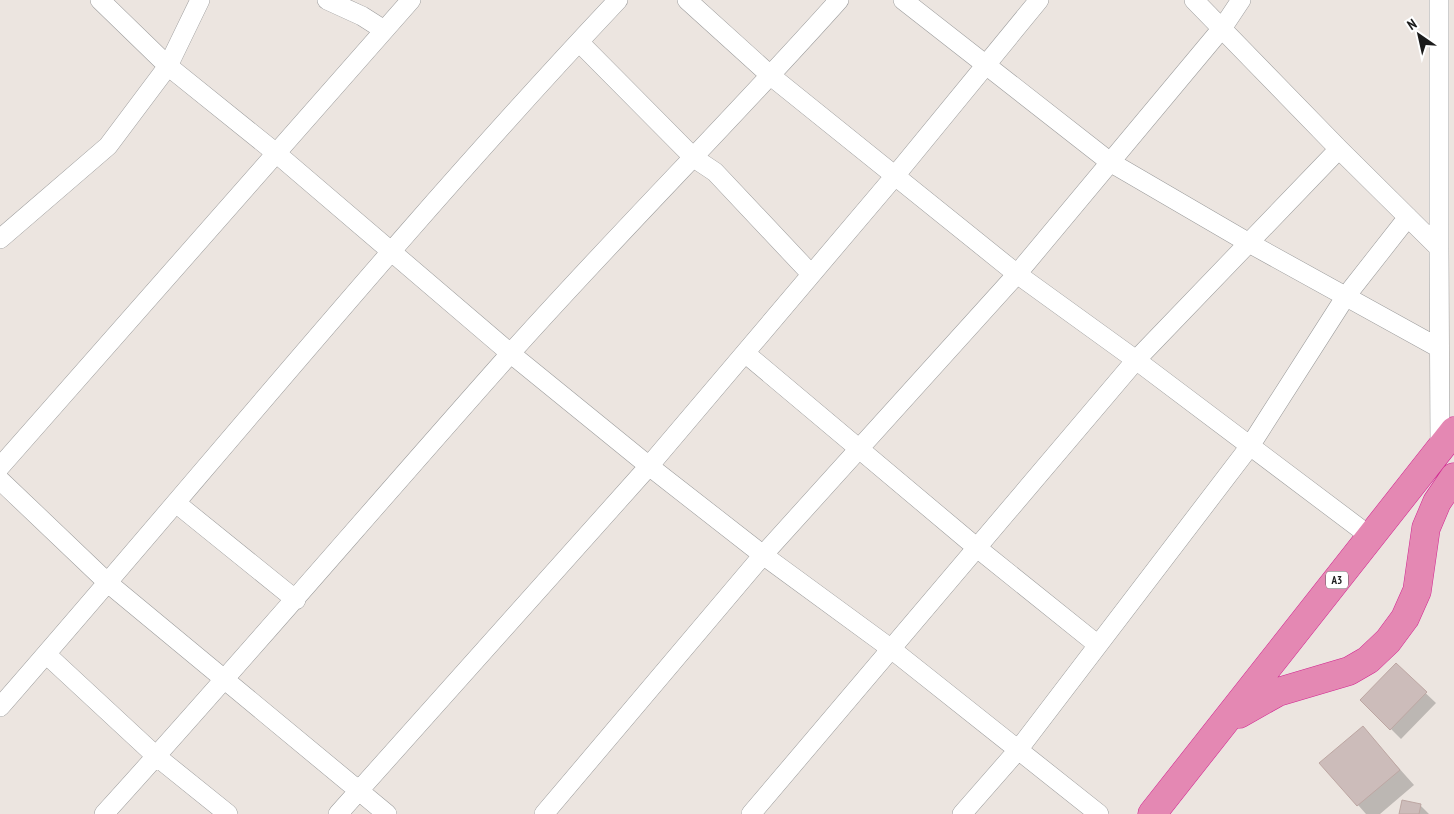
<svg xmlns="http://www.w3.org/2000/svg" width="1454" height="814" font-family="'PT Sans Narrow',sans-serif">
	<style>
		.shadow { fill: #0003 }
		.building { fill: #ccbcba; stroke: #bda7a3 }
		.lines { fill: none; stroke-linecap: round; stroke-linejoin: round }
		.street-casing { stroke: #9c9c9c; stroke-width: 20 }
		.highway-casing { stroke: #d12691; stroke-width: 29 }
		.street { stroke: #fff; stroke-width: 19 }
		.highway { stroke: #e488b3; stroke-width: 28 }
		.labels { text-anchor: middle; stroke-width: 4; stroke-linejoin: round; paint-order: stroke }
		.shield { fill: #fff; stroke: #5f5f5f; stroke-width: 1 }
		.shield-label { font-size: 11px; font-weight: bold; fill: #1b1b1b }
	</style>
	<rect width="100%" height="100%" fill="#ece5e0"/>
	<path class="shadow" d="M1396,665L1436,703L1401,739L1362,700Z
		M1363,728L1414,785L1380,814H1366L1321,763Z
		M1420,805L1429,814H1401Z"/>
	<path class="building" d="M1396,663L1427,692L1390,730L1360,700Z
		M1363,726L1400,770L1357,806L1319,763Z
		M1402,800L1421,804L1419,814H1399Z"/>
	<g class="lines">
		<defs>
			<path id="street" d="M100,0L168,66L276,153L510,353L649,466L763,555L890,648L1099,814
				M327,0L362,16L384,30
				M687,0L771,76L1017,274L1136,360L1371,537
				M903,0L1110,162L1249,243L1439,348
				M1194,0L1339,149L1439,248L1440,449
				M579,42L694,158L715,172L811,274
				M0,239L108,146L168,66L200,0
				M1439,248V0
				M745,353L976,547L1098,645
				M0,467L411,0
				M0,480L108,583L387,814
				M176,503L296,600
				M46,654L156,756L228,814
				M0,707C206,471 403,228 618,0
				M104,814C241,663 373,508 509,355C616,235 731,121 839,0
				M338,814L649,466L894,177L1039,0
				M544,814L763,555L1017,274L1223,27L1241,0
				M751,814L1136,360L1339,149
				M962,814L1018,750L1250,446L1346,296L1408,217"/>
			<path id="highway" d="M1239,714L1278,692L1349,671L1368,660L1388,641L1405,618L1417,591L1426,528L1437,502L1454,477
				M1152,814L1454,431"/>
		</defs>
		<use href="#street" class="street-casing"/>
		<use href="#highway" class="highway-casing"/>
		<use href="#street" class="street"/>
		<use href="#highway" class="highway"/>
	</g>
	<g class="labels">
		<rect class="shield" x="1326" y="571.5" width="22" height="17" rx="4"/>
		<g class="shield-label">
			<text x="1337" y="584">A3</text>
		</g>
	</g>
	<g transform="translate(1419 35) rotate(326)" stroke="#ffffff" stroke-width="4" paint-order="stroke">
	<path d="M0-4L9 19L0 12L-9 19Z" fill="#1b1b1b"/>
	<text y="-8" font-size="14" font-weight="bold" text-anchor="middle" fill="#1b1b1b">N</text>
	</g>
</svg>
